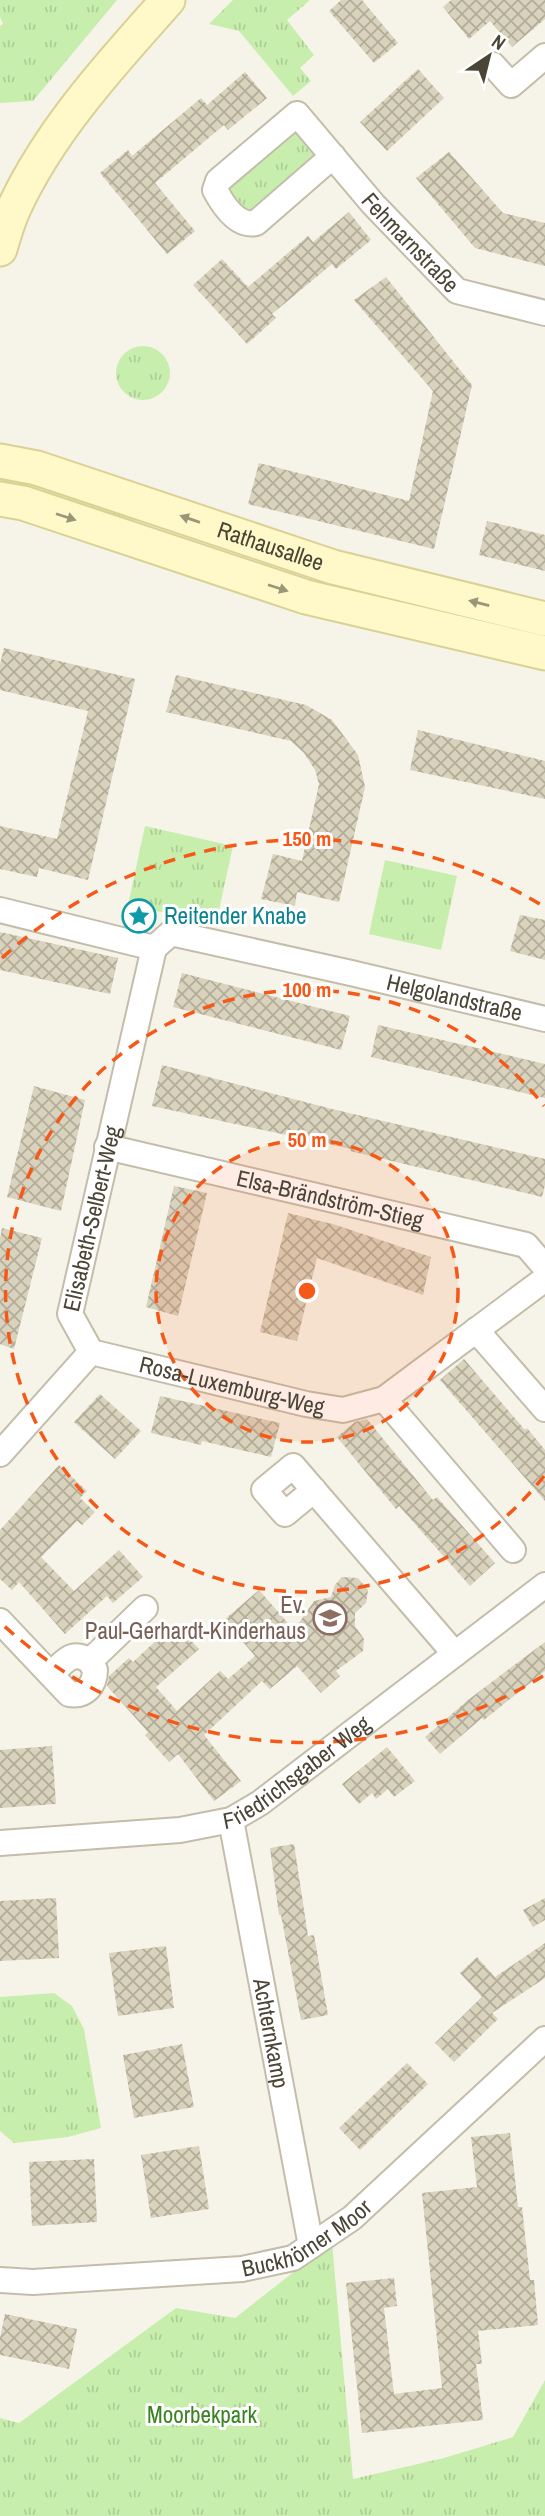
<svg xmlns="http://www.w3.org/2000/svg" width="545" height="2516" font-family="'Archivo Narrow',sans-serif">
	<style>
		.grass { fill: url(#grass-tufts) }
		.building { fill: url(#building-cross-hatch) }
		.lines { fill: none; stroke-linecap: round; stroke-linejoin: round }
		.minor-casing { stroke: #c3bdaa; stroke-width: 28 }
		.secondary-casing { stroke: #dad194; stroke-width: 37 }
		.minor { stroke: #fff; stroke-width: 24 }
		.secondary { stroke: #fff9c9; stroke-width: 33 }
		.oneway { fill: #9b9678 }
		.ring { fill: none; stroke: #f65818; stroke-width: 3.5; stroke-dasharray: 12 9 }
		.labels { text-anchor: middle; stroke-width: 6; stroke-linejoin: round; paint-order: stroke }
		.street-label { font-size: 23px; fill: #4a4536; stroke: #fff }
		.culture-label { font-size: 23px; fill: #0d838f; stroke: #fff; text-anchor: start }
		.education-label { font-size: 23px; fill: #785e54; stroke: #fff; text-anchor: end }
		.park-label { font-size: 23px; fill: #398322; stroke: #fff }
		.centre { fill: #f65818; stroke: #fff; stroke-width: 3.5 }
		.ring-label { font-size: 21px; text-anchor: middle; font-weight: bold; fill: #f65818; stroke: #fff; stroke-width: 6; stroke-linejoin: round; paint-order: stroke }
	</style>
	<defs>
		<pattern id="grass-tufts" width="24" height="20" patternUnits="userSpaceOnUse" patternTransform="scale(1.75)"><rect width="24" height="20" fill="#c8eead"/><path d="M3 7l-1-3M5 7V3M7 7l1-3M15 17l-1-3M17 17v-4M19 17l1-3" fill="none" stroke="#adcd95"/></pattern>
		<pattern id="building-cross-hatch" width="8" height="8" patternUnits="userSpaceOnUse" patternTransform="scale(1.75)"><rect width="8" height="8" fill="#d9d2bc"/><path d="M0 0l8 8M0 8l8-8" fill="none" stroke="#b2ac9a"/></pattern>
	</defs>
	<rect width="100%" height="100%" fill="#f6f4e8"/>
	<path class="grass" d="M0,0H117L33,101L0,103V26L3,24L0,17Z
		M233,0H310L287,20L314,55L300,68L311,81L293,96L239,31L209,24Z
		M298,130L320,155L254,213L242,212L229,190L230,183L292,132Z
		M116 373a27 27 0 1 1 54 0a27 27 0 1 1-54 0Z
		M0,470L138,510L131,532L0,492Z
		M145,826L233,846L216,924L128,905Z
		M385,860L457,876L441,950L369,934Z
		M54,1993L72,2006L84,2029L101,2128L68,2137L14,2143L0,2131V1997Z
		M332,2242L353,2479L444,2458L513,2437L545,2380V2516H0V2418L19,2423L176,2308L235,2318Z"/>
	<path class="building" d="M341,0H362L398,43L374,63L329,11Z
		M451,0H545V19L512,47L490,21L469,39L443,7Z
		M418,69L444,98L387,151L360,122Z
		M245,72L267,98L228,130L224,125L155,183L195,231L167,254L100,173L128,150L132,156L201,98L207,105Z
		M449,152L503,213L545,223V266L475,248L416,178Z
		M349,212L371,240L336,269L332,264L272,314L276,318L247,344L193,285L222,259L248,287L308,236L313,242Z
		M386,277L472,385L434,549L248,504L259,463L409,501L433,391L354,300Z
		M487,521L545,535V571L479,555Z
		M4,648L135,679L88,880L39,868L37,877L0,869V826L57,839L88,711L0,690V664Z
		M176,675L306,705L332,720L358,755L365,787L339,902L297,892L295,906L261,899L273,854L302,861L319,784L315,770L304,753L291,741L166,712Z
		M418,730L545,761V799L410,770Z
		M520,915L545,920V960L510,951Z
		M0,932L118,958L110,994L0,970Z
		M182,973L350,1016L341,1050L173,1007Z
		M378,1025L545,1064V1098L371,1057Z
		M162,1065L332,1109L545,1159V1185L542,1197L350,1151L351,1149L152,1106Z
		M34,1086L85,1100L61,1211L7,1197Z
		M174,1186L207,1193L178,1316L146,1307Z
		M288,1213L336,1225L431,1257L423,1295L317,1258L297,1341L260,1332Z
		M2,1228L42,1238L14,1349L0,1344V1238Z
		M464,1359L525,1430L527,1428L545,1450V1501L440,1380Z
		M100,1394L141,1431L115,1459L74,1422Z
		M160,1396L280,1423L271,1457L202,1441L201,1445L151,1433Z
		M367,1419L433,1500L437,1497L495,1563L470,1586L399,1506L396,1509L337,1437L355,1422Z
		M59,1465L87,1491L80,1498L95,1512L82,1525L77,1521L41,1557L74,1591L119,1550L143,1577L113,1603L107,1596L65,1634L19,1582L12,1590L0,1579V1530Z
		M342,1577L358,1578L368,1590L366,1603L355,1613V1626L364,1639L363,1651L336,1671L340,1676L321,1693L297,1666L270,1689L262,1681L204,1735L241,1781L214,1801L178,1754L169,1762L145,1735L148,1732L107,1686L109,1676L129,1658L133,1662L175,1623L199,1649L156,1687L177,1711L220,1671L228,1679L255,1656L224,1620L259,1590L294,1630L314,1601L331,1597L335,1585Z
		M545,1642V1671L484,1720L482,1718L440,1754L425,1737L468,1700Z
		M52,1746L56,1804L0,1808V1750Z
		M387,1747L415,1781L394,1797L388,1789L376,1799L372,1793L359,1804L342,1784Z
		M294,1844L308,1936L314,1935L328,2015L301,2020L281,1915H279L270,1848Z
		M56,1898L59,1958L0,1961V1901Z
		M545,1898V1920L533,1927L523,1910Z
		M545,1943V1978L492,2013L498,2019L454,2062L435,2043L482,1997L460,1973L477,1957L495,1977Z
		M166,1946L174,2008L118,2016L109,1953Z
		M182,2044L194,2107L134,2118L123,2055Z
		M407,2063L428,2084L360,2150L339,2128Z
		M510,2133L518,2207H522L530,2280H534L538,2325L478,2331L482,2364H476L483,2420L362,2433L346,2283L394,2278L397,2306L384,2308L394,2394L442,2388L422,2193L477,2187L471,2137Z
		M199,2146L209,2209L151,2218L141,2155Z
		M94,2159L97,2222L32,2226L29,2162Z
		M5,2314L77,2329L69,2369L0,2355V2338Z"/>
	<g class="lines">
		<defs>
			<g id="minor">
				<path d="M493,65L511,85L545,56"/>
				<path id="s1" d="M333,156L256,223C237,227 223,205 215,190L218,181L297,114L373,204L457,291L545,313"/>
				<path id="s2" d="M0,910L154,948L171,933L351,973L545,1019"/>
				<path id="s3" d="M107,1147L526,1245L545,1267"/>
				<path d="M476,1330L545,1409"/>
				<path id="s4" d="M91,1352L306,1404L343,1410L384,1399L545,1279"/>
				<path d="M384,1399L513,1550"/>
				<path id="s5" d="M0,1454L91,1352L70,1314L154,948"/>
				<path d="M314,1490L285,1514L264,1490L293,1466L455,1654"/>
				<path d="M0,1621L69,1694C85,1697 95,1685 95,1670L90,1661"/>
				<path d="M51,1674C65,1662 71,1649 90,1661L145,1608"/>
				<path id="s6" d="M231,1820L311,2246"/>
				<path id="s7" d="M0,1843L180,1830L231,1820L260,1803L545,1585"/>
				<path id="s8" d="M0,2280L33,2282L242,2269L293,2258L352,2218L545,2039"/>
			</g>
			<g id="secondary">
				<path d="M0,249C4,235 8,221 14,208C50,130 111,64 168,0"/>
				<path id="s9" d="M0,461L37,468L333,567L545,619"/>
				<path d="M0,499L23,503L306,597L545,653"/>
			</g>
		</defs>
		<use href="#minor" class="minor-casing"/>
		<use href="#secondary" class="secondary-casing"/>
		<use href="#minor" class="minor"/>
		<use href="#secondary" class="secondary"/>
	</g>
	<defs><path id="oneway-solid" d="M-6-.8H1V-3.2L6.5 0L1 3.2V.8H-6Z" transform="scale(1.75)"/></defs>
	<g class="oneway">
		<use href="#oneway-solid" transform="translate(66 517) rotate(18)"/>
		<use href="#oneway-solid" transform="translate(190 519) rotate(-161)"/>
		<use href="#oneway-solid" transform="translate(278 588) rotate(18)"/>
		<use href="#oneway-solid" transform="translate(479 603) rotate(-166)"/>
	</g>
	<circle cx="307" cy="1291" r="151" fill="#f65818" fill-opacity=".12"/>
	<g class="ring">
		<circle cx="307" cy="1291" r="151"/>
		<path d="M544 1476A301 301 0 1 1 544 1106"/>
		<path d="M543 1676A452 452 0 0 1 2 1624M2 958A452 452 0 0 1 543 906"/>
	</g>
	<defs>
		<symbol id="sight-ring" viewBox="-11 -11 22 22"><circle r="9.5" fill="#fff" stroke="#0f9aa8" stroke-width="1.5"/><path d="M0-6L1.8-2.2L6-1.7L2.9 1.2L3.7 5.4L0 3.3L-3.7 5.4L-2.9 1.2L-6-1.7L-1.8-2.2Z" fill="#0f9aa8"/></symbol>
		<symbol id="school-ring" viewBox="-11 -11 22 22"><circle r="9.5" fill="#fff" stroke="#8d6e63" stroke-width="1.5"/><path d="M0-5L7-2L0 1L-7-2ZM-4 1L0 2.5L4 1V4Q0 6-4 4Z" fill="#8d6e63"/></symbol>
	</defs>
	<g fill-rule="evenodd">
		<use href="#sight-ring" x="120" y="897" width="38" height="38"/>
		<use href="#school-ring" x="311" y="1599" width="38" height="38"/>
	</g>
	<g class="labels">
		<g class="street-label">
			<text dy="8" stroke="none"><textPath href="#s1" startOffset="443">Fehmarnstraße</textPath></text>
			<text dy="8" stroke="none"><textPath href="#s9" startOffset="284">Rathausallee</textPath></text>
			<text dy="8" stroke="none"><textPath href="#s2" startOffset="472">Helgolandstraße</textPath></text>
			<text dy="8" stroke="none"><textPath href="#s3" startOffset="229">Elsa-Brändström-Stieg</textPath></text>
			<text dy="8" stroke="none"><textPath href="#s5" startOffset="278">Elisabeth-Selbert-Weg</textPath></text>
			<text dy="8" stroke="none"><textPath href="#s4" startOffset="145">Rosa-Luxemburg-Weg</textPath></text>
			<text dy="8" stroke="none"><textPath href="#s7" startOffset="313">Friedrichsgaber Weg</textPath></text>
			<text dy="8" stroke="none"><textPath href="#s6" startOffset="217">Achternkamp</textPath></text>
			<text dy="8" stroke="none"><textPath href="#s8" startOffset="315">Buckhörner Moor</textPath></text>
		</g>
		<g class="culture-label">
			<text x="164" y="924">Reitender Knabe</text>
		</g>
		<g class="education-label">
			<text x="306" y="1613">Ev.<tspan x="306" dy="26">Paul-Gerhardt-Kinderhaus</tspan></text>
		</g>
		<g class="park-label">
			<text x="202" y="2423">Moorbekpark</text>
		</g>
	</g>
	<circle cx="307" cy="1291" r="10" class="centre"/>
	<g class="ring-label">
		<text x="307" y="846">150 m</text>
		<text x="307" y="997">100 m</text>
		<text x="307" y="1147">50 m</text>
	</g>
	<g transform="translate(489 56) rotate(35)" stroke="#ffffff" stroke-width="5" paint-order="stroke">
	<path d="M0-5L12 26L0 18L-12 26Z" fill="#4a4536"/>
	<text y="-10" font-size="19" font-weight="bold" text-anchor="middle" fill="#4a4536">N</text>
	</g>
</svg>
